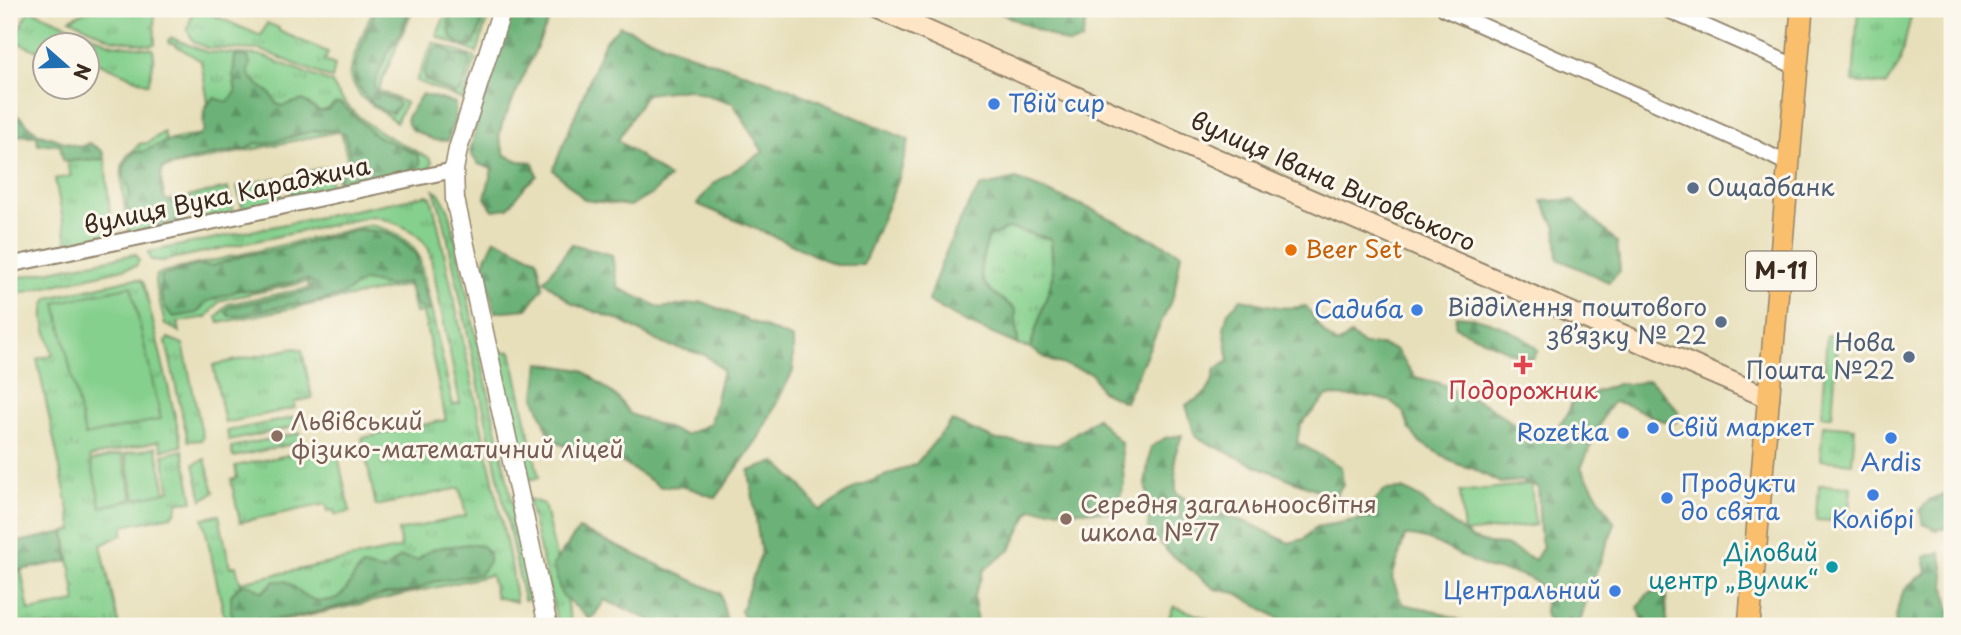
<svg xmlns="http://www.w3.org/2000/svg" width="1961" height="635" font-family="'Playpen Sans',sans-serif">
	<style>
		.grass { fill: url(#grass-tufts); stroke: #607d56; stroke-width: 2 }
		.forest { fill: url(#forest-firs); stroke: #546e4b; stroke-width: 2 }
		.park { fill: #85d08d; stroke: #607d56; stroke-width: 2 }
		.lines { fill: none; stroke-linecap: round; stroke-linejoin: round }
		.minor-casing { stroke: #91846c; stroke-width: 18 }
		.tertiary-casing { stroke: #91846c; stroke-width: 21 }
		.secondary-casing { stroke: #91846c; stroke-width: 23 }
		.primary-casing { stroke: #91846c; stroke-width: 24 }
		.minor { stroke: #fff; stroke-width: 14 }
		.tertiary { stroke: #fff; stroke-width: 18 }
		.secondary { stroke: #fde5c5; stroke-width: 19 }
		.primary { stroke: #f9bf6d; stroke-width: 21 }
		.shop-dot { fill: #3f7fe0; stroke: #fbf7ec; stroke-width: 2.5 }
		.service-dot { fill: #5c6f8a; stroke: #fbf7ec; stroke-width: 2.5 }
		.food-dot { fill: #e8710a; stroke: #fbf7ec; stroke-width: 2.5 }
		.health-dot { fill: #e0444e; stroke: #fbf7ec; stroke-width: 2.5 }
		.education-dot { fill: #8d6e63; stroke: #fbf7ec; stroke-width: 2.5 }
		.culture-dot { fill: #0f9aa8; stroke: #fbf7ec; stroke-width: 2.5 }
		.labels { text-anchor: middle; stroke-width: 6; stroke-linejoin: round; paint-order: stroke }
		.shield { fill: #fbf7ec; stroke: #75685c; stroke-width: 2 }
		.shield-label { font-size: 23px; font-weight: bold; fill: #3b2a1e }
		.shop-label { font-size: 24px; fill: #366cbe; stroke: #fbf7ec; text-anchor: start }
		.street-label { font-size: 24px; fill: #3b2a1e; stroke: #fbf7ec }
		.service-label { font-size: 24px; fill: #4e5e75; stroke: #fbf7ec; text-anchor: end }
		.food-label { font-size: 24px; fill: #c56008; stroke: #fbf7ec; text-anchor: start }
		.health-label { font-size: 24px; fill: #be3a42; stroke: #fbf7ec }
		.education-label { font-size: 24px; fill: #785e54; stroke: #fbf7ec; text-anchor: start }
		.culture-label { font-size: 24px; fill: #0d838f; stroke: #fbf7ec; text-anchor: end }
	</style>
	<defs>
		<pattern id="grass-tufts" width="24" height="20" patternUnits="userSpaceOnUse" patternTransform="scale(1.75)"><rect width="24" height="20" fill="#85d08d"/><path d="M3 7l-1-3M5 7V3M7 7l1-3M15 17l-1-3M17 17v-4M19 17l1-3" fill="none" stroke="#6ea973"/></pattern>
		<pattern id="forest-firs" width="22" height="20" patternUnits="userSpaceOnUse" patternTransform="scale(1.75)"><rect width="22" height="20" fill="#6cb278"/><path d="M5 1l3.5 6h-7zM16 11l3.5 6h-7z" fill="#5a9162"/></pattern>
	</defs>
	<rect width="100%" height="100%" fill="#fbf7ec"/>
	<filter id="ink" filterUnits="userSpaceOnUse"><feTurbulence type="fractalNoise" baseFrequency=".0143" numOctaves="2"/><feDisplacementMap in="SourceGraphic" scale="14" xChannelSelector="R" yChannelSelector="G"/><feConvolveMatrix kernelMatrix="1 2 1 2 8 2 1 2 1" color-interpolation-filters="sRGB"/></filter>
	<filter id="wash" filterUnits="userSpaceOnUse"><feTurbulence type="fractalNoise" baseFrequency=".00686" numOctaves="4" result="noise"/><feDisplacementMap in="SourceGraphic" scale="28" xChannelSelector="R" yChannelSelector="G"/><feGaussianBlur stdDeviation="1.57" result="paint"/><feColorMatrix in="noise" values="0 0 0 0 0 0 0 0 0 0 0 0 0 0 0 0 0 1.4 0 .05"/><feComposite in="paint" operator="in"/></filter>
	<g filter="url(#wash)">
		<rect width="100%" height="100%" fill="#e7dfba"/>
		<path class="grass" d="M29,9L112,44L153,49L154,60L149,82L148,84L88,58V46H46L45,54L14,41Z
			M90,9H154L155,44L149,45L111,39L70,19Z
			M194,9L212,11L211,14L261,36L267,23L279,28V31L328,52L325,61L335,65L332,79L261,50L207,48L194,42L187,30Z
			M373,9H413L378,90L406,103L396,122L361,97L350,78L353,58Z
			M448,9H490L477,53L436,36Z
			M1858,9H1913L1899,65L1886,85L1853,82Z
			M172,38L206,52L260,55L332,83C351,121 391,139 428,157L432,162L430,168L425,171L340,193L334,166L348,162L341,131L159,169L165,201L179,198L185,223L129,234C127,216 117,176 124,161C127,153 135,151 139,144L147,143L164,132L166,141L213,132L201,61L172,43L169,44L168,40Z
			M433,42L476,58L463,100L416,81Z
			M105,159L112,237L68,246L55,179L71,176L66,161Z
			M327,167L333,194L293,202L288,176Z
			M278,178L283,204L243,212L237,186Z
			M228,188L233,214L194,221L189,196Z
			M434,190L439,193L449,211L533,599L524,600L444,221Z
			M427,195L431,197L437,220L512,569L516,602L496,597L491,575L262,626H229L225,620L203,518L219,515L230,567L236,566L240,582L401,548L398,531L466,516L460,488L376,506L362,438L446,420L423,312L415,313L409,285L219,323L217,317L228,304L309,288L308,282L226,299L219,302L207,317L178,322L180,332L165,324L155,282L156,276L163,272L370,225C392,230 408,237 419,256L453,405L460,403L429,249C415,228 396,223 373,216L162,261L151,260L148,252Z
			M1009,228L1051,239L1053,277L1030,348L1018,345L1015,309C979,283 974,281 989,237Z
			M136,254L139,261L136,266L21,293L16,289L15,278Z
			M131,279L141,280L144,284L182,446L162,450L159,441L90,457L101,506L170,491L163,455L183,450L193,501L179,502L176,511L171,516L123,526V534L101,545L119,626H9V575L21,570L29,611L76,602L65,532L73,530L37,359L53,355C49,339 37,310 49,298Z
			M1827,335L1838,336L1832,416H1821Z
			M168,338L183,344L203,438L201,440L188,441L166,342Z
			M295,348L302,350L312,398L294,402L295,408L225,423L213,365Z
			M495,351L511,352L539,478L525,480Z
			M297,417L299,426L229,441L227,431Z
			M1823,425L1855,428L1852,463L1820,460Z
			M300,433L302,442L233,457L231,447Z
			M337,451L350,512L335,515L334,510L328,511L326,504L240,522L231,480L237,478L235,466L304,452L306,457Z
			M205,459L214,492L202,500L194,464Z
			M1819,485L1851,487L1848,522L1817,520Z
			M528,499L544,504L572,626H558Z
			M1174,606L1208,619L1205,626H1165Z"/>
		<path class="forest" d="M376,9H410L396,42L390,48L375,81L374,87L377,93L396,101L399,105L393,113C375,113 362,92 354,79L356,61Z
			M453,9H485L486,11C479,23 481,37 470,47L461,45L451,37L448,21Z
			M509,9H554L502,124L499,137L505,155L519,161L533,162L537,176L526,185L508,208L493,210L485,198L492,169L478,164L470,152L491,63Z
			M998,9H1070L1087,15L1082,41L1069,44L998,12Z
			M620,26L689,54L783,86L909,140L899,178L863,265H835L780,239L697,204L713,184L763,152L733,103L687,89L646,94L618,140L669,178L651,195L630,206L585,200L553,170L605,41Z
			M442,47L454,55L468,57L471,62L461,91L454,94L426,80L424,72L435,48Z
			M235,56L248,57L250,64L248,72C256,89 270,86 276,103L282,106L303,100C314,108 322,118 334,104L340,103L375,135L418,155L420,165C412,175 369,185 355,186C348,187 344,185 339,180L341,169L351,160L345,134L330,130L314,131L265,144L256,143L246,149L206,156L163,168C160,179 161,187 164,198L174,204L178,210L177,220L168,226L136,222L126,205L130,193C123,173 118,170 134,152H142L170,140L180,143L199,136L204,130C203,116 202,106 214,98L228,102L236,92L233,75Z
			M422,94L455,103V118L448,141L434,140L411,129L408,124L407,117Z
			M9,111L20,117L37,133L80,147L89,143L102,151L105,159L63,161L60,144L38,145L37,136L9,135Z
			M1016,179L1093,210L1181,253L1174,294L1125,402L1101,391L1091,373L1051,361L1030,348L1053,277L1051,239L1009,228L989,237C973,281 979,283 1015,309L1018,345L965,322L928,301C941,261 957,221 980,187Z
			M1573,200L1617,242L1620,271L1609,282L1558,259L1556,227L1542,201Z
			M358,230C388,231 396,233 417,256C417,274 425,291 430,309L428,311L416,306L408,282L388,286L364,281L342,295L305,305L293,304L238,316H229L226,312L230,307L310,291L313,283L307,279L252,291L240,290L206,302L197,313L174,317C163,309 157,289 162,276L197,265L212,266L245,255L269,252Z
			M495,239L537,259L543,287L527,309L495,312L483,264Z
			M572,244L612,255L618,288L661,308L703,302L793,339V371L759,437L716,498L684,486L661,487L612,456L576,452L551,439L535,398L539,363L582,370L617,397L630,414L685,435L710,424L723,370L705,355L663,344L619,320L573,304L544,281Z
			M1241,299C1266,304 1280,311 1306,306C1318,321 1320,333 1337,344L1351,335L1364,345H1381L1396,350L1415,377L1439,383L1489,406L1528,434L1542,426L1557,428L1567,415L1573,400L1618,384H1633L1649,380L1661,390L1679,413L1676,422C1661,426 1635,403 1613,402L1604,415L1581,468L1615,524L1590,587L1581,619L1573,626C1525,626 1559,600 1535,582C1523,573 1503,572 1489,568C1459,559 1435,535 1405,536L1392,578L1402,604L1436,611L1473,626H1291L1236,593L1215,589L1168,552L1148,530L1150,504L1145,484L1151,447L1165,438L1182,435L1175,455L1176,493L1190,502L1253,525L1289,543L1304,539L1316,527L1367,518L1373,502L1385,490L1402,489L1418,496L1430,507L1473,539L1489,544L1505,545L1535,560L1543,547C1537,528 1540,508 1538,487L1520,481L1500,483L1474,469L1457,464L1419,442L1410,429L1404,413L1392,402L1373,397L1327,396L1300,425L1297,442L1341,467L1343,484L1334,498C1320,489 1305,486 1289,479C1257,466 1225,453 1195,436L1186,405C1206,395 1212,391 1215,369L1229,361L1224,328L1228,312Z
			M1456,316C1484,317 1518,330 1538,350L1533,359L1515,354L1455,327Z
			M1097,418L1121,443L1124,483L1115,512L1031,509L1010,550L984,570L974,596L977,626H748L741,611L761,554L749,471L776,462L802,487L820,511L856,487L916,464L952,421L997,440L1058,445Z
			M1944,494H1952V527L1937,530L1923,524L1920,510L1930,499Z
			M579,529L720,593L728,626H664L605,600L591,620L561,594L553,565Z
			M65,532L68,561L21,570L9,575V544Z
			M468,544L482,546L489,553V562L480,574L433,582L413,591L388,594L305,615L248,623L235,621L231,612V595L241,584L251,585L262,592L275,581H286C301,592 310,604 330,600C335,599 340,597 344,592C352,583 353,573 363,566L384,571L400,557L418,560C433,543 448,548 468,544Z
			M1940,552C1944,566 1944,578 1946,592C1947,604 1952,614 1952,626H1895C1898,599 1901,585 1927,573L1924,557Z
			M1660,589L1666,591L1667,626H1645L1638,607L1647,595Z"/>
		<path class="park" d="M131,286L161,419L85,436L56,303Z
			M156,447L166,492L135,499L125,454Z
			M122,454L133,499L101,507L91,461Z
			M1531,484L1535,525L1464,533L1460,492Z"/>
	</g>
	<g filter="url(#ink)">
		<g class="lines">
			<defs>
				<path id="minor" d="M1445,9L1756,148L1790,165
					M1666,9L1797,67
					M9,265L454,170"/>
				<path id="tertiary" d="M502,9L458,149L454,170L455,199L548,626"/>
				<path id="secondary" d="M878,9L1226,163L1769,398"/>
				<path id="primary" d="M1749,626L1802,9"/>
			</defs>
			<use href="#minor" class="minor-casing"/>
			<use href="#tertiary" class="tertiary-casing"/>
			<use href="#secondary" class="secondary-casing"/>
			<use href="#primary" class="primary-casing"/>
			<use href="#minor" class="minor"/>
			<use href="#tertiary" class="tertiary"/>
			<use href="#secondary" class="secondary"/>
			<use href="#primary" class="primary"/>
		</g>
	</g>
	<g class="shop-dot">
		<circle cx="994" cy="104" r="7"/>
		<circle cx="1417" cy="310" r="7"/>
		<circle cx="1653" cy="428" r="7"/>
		<circle cx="1623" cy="433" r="7"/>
		<circle cx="1891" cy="438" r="7"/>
		<circle cx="1873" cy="495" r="7"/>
		<circle cx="1667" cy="498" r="7"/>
		<circle cx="1615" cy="591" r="7"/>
	</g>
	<g class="service-dot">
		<circle cx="1693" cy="188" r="7"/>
		<circle cx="1721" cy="322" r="7"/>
		<circle cx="1909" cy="357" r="7"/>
	</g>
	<circle class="food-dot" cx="1291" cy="250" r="7"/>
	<path class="health-dot" d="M1519.5 354.5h7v7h7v7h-7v7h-7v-7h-7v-7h7z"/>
	<g class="education-dot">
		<circle cx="277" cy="436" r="7"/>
		<circle cx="1066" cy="519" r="7"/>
	</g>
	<circle class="culture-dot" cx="1832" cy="567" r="7"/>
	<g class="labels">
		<rect class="shield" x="1746" y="251.5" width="70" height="39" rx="5"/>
		<g class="shield-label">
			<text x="1781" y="279">М-11</text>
		</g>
		<g class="shop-label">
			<text x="1008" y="112">Твій сир</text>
			<text x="1403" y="318" text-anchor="end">Садиба</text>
			<text x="1667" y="436">Свій маркет</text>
			<text x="1609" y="441" text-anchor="end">Rozetka</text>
			<text x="1891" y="471" text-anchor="middle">Ardis</text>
			<text x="1681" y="492">Продукти<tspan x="1681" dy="28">до свята</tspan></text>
			<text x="1873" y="528" text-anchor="middle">Колібрі</text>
			<text x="1601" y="599" text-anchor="end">Центральний</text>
		</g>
		<g class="street-label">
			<text transform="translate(1333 182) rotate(24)" y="8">вулиця Івана Виговського</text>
			<text transform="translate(227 196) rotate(-12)" y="8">вулиця Вука Караджича</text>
		</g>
		<g class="service-label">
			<text x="1707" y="196" text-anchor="start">Ощадбанк</text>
			<text x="1707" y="316">Відділення поштового<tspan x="1707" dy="28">зв’язку № 22</tspan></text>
			<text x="1895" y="351">Нова<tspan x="1895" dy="28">Пошта №22</tspan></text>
		</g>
		<g class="food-label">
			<text x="1305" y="258">Beer Set</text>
		</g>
		<g class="health-label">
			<text x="1523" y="399">Подорожник</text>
		</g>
		<g class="education-label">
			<text x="291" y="430">Львівський<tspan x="291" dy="28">фізико-математичний ліцей</tspan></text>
			<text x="1080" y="513">Середня загальноосвітня<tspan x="1080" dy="28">школа №77</tspan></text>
		</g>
		<g class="culture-label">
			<text x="1818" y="561">Діловий<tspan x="1818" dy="28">центр „Вулик“</tspan></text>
		</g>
	</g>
	<rect width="1961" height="635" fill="none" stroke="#fbf7ec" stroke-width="35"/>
	<g transform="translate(66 66) rotate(110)"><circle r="33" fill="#fbf7ec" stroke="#aea59a" stroke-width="2"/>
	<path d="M0-5L12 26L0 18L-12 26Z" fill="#1f6fb2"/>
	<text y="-10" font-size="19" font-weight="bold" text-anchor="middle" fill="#3b2a1e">N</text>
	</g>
</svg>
